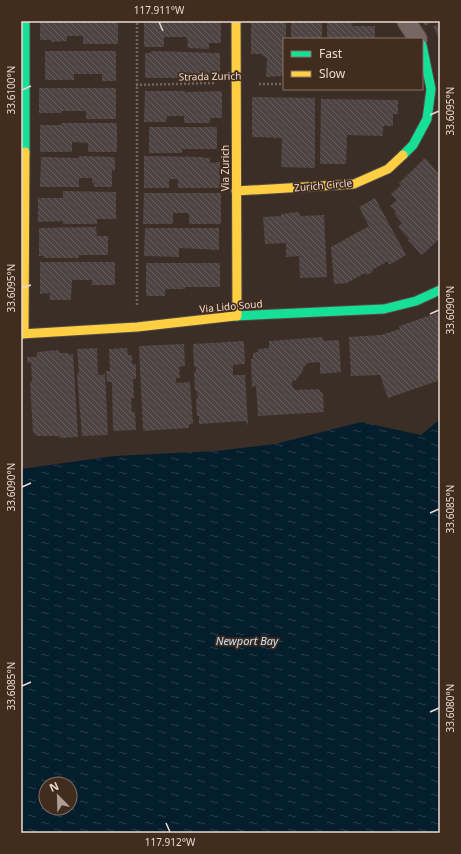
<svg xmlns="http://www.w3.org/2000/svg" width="461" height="854" font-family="'Noto Sans',sans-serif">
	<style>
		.water { fill: url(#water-ripples); fill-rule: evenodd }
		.building { fill: url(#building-back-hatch) }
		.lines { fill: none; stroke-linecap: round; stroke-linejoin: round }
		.street-casing { stroke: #544a43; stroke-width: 20 }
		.fast-casing { stroke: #544a43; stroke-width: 11 }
		.slow-casing { stroke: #544a43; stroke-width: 11 }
		.path { stroke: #70645f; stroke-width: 2.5; stroke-dasharray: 2 2; stroke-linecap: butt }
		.street { stroke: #776764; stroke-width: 18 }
		.fast { stroke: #16e098; stroke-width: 9 }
		.slow { stroke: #ffcf43; stroke-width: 9 }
		.ticks { fill: none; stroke: #e9dad1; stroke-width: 1.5 }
		.labels { text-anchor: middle; stroke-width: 3.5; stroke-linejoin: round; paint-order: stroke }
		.street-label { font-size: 10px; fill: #e9dad1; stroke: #422c1e }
		.water-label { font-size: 11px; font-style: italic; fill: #c6e4fd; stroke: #422c1e }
		.neatline { fill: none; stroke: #e9dad1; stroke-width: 1.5 }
		.ticks-label { font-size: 10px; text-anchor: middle; fill: #e9dad1 }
	</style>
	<defs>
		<pattern id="water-ripples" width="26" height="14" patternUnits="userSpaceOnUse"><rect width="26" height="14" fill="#051e2e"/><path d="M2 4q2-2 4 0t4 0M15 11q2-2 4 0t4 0" fill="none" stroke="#293e4b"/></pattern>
		<pattern id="building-back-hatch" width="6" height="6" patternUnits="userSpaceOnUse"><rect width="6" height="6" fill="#4d4342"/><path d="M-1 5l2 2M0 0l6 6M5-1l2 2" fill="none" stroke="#675e5c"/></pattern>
	</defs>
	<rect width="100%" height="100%" fill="#3a2e26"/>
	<path class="water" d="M440,419V833H21V469L114,456L216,451L275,444L361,422L421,435ZM46,784H70V808H46Z"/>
	<path class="building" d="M40,21H118V44H83V36H67V41L51,42V40H40Z
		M144,21H221V43H209V49L188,48L187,37H164V47H144Z
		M251,21H286V39H284V76L266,77L267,58L261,54H251Z
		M291,21H322V39H291Z
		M327,21H353L352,26H375V39H327Z
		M422,21H434L425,26Z
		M440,23V40L433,27Z
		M45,51H116V81H102V74H74V80H45Z
		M151,51L220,53V75L187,74V78H145V53H151Z
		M39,88H116V119H86V111H62V113H39Z
		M145,91H186L185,92L222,91V118H210V123H184V116H167L166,122H144Z
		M252,97L315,98V168L281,167L282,138L252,137Z
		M321,99L398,100V114H393V126H383V136L347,135L346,164H320Z
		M61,123H117V152H88V143L72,142V152H40V125H61Z
		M149,127H217V149H182V153H149Z
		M79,156L115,157V171L112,170V187H94V183H92V178H79V187H40L41,157L79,158Z
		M144,156L204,157V158H210V163L220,162V188H178V179H169V188H144Z
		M425,158L440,175V219L437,222L440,225V238L422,255L408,240L409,239L398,227L402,223L394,213L396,211L390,206L397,200L391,194L401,185L399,183Z
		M63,191L116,192V219H97V224H63V221L38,222V198H63Z
		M144,193H221V224H189V213H173V224H143Z
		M375,198L406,255L389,265L388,261L372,270L373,272L366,275L365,273L347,283L334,284L331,247L369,226L359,207Z
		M299,212L300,216L324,215L327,277L300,278L299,256L286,257V243L265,244L263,217L281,216V214Z
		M96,227L97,236H108V255H79V258H44V256H39V228Z
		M145,228H219V250L179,248V257L144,256Z
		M40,262H115V285H92V280H72L71,300H49L50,293L40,294Z
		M146,263H220V287H185V289H165V296H146Z
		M440,312V380L388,398L380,375L351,376L349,337L381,335L400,329L399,326Z
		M322,337L323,341L339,340L341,372L320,374V362L308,363L303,368V371L295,381H292V386L295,390L318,389L323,394L324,412L258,416L256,386L252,387L251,359H253V353L258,352V349L269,348V341Z
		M244,341L245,364L233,365V375H245L248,425H247L246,421L199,424V416H197L196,398H198L197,391H195L194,372H196V367H194L193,344Z
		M184,344L185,366L179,367L180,378H176V383L190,382L193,424H189V428L143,431L139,346Z
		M97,348L98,375L105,374L108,435L82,436L77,374H79L77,349Z
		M127,348L128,355H132V364H136V379H133L134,398H131L132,412H135L136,430L113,431L112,382H107L106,371H110L109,349Z
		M59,350V353H68L69,355L73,354L78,437L60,438L59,436H37L33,432L30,382H32L31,362L27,363V357H37V352Z
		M21,400H22L23,416H21Z"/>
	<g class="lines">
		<defs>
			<path id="street" d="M406,21L418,39"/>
			<path id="fast" d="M25,152V21
				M403,155L413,145L427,119L431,89L422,45
				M235,316L384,309L416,301L440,290"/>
			<path id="slow" d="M236,21L237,316
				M236,191L354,184L388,169L403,155
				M21,334L137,327L235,316
				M24,334L25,152"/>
		</defs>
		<use href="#street" class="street-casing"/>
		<use href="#fast" class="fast-casing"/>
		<use href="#slow" class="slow-casing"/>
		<path class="path" d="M259,84H284
			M136,85L214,83
			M137,305V21"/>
		<use href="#street" class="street"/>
		<use href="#fast" class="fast"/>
		<use href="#slow" class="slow"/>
	</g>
	<path class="ticks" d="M159,22L163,31M22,90L31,86M430,115L439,111M22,288L31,285M430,314L439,310M22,487L31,483M430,513L439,509M22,686L31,682M430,712L439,708M166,823L170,832"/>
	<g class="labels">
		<g class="street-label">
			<text transform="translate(210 76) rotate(-1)" y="4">Strada Zurich</text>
			<text transform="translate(225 168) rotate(-90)" y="4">Via Zurich</text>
			<text transform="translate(323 185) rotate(-5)" y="4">Zurich Circle</text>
			<text transform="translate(231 306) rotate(-5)" y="4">Via Lido Soud</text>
		</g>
		<g class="water-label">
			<text x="247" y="645">Newport Bay</text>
		</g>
	</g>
	<rect width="461" height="854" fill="none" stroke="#422c1e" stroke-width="44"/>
	<rect x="283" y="38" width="140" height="52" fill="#422c1e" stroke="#857266"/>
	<rect x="291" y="51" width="20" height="6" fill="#16e098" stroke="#857266"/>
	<text x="319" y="58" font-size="12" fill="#e9dad1">Fast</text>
	<rect x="291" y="71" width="20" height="6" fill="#ffcf43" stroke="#857266"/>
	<text x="319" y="78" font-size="12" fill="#e9dad1">Slow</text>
	<g transform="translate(58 796) rotate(337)"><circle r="19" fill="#422c1e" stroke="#857266"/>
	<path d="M0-3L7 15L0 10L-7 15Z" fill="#ac9e95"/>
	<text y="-6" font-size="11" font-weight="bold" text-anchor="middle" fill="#e9dad1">N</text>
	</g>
	<rect x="22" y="22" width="417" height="810" class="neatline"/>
	<g class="ticks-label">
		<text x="159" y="14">117.911°W</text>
		<text transform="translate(11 90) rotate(-90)" y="4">33.6100°N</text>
		<text transform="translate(450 111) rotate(-90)" y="4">33.6095°N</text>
		<text transform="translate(11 288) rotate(-90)" y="4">33.6095°N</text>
		<text transform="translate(450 310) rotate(-90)" y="4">33.6090°N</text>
		<text transform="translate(11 487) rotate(-90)" y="4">33.6090°N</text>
		<text transform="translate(450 509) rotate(-90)" y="4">33.6085°N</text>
		<text transform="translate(11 686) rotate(-90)" y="4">33.6085°N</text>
		<text transform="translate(450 708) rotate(-90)" y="4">33.6080°N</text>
		<text x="170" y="846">117.912°W</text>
	</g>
</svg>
